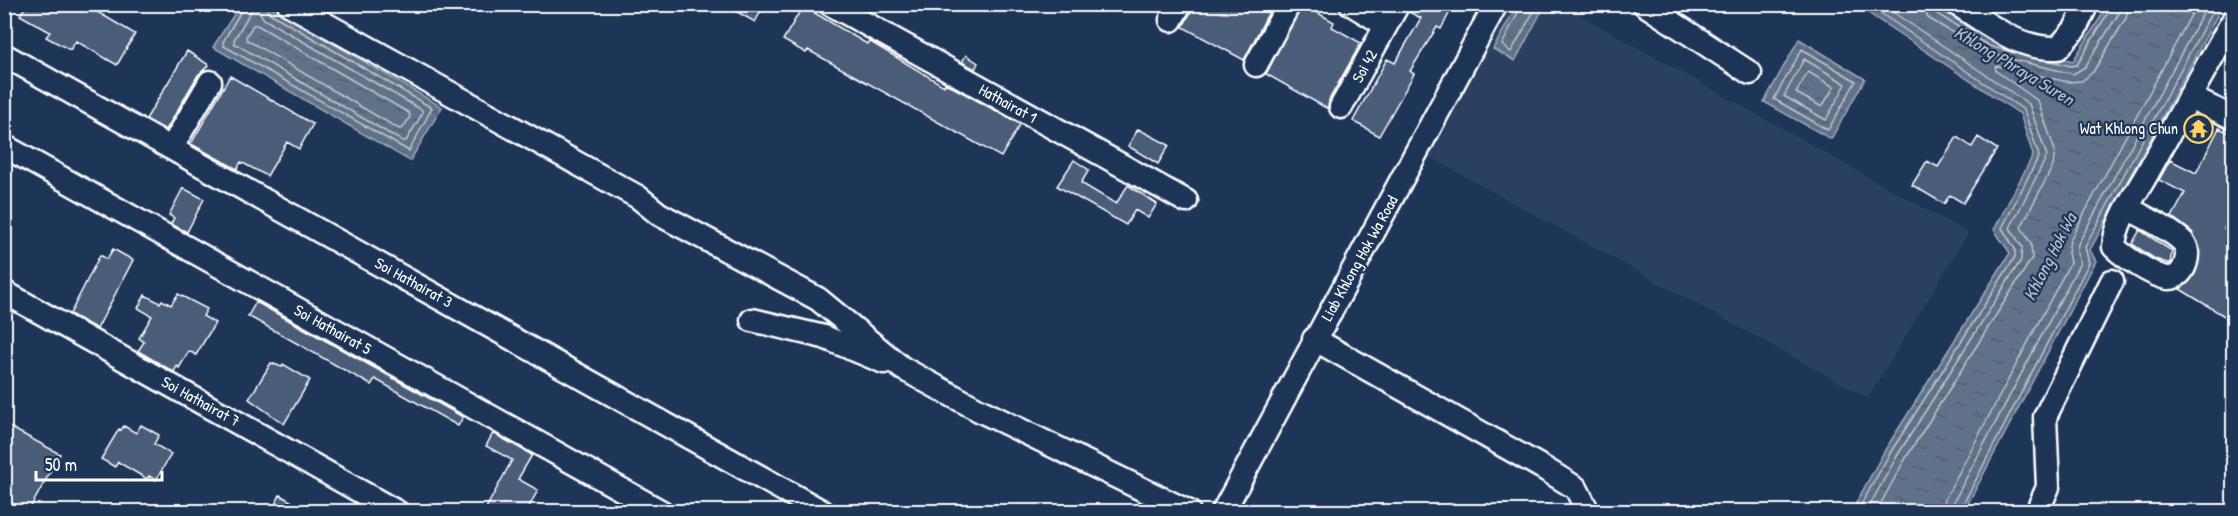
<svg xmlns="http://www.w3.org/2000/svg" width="2238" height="516" font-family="'Patrick Hand',sans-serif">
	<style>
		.built { fill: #2a4161 }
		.water { fill: url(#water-ripples); stroke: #a0aab8; stroke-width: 1.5 }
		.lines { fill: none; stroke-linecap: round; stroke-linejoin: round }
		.shore { stroke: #c0c7d0; stroke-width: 1.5 }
		.building { fill: #4a5d79; stroke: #fff; stroke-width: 1.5 }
		.minor-casing { stroke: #fff; stroke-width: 27 }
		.minor { stroke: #1d3557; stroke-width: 22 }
		.labels { text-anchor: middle; stroke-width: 4.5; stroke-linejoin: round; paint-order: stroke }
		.street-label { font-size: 16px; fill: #fff; stroke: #1d3557 }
		.poi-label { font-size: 16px; fill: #fff; stroke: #1d3557; text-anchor: end }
		.water-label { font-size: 18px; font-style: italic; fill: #b8c0ca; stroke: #1d3557 }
	</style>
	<defs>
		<pattern id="water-ripples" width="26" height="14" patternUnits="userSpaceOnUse" patternTransform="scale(1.5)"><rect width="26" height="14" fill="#617289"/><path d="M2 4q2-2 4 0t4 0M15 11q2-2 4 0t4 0" fill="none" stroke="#555d67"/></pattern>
	</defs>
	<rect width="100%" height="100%" fill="#1d3557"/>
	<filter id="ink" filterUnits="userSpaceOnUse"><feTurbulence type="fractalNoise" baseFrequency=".0167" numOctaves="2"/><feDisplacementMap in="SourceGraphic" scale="12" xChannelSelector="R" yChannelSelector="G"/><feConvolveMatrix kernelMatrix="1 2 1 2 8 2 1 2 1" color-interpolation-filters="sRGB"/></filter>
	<g filter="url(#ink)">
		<path class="built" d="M1507,5H1562L1968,233L1868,398L1426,155Z"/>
		<path class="water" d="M1518,4L1545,5L1515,61L1493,49Z
			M240,5H267L442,107L410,161L213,47Z
			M1856,5H1933L1992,41L2073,61L2108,5H2223L2090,250L2096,261L1964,511L1851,512L1885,450L2010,253L1994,230L2033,155L2020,114Z
			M1799,39L1865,79L1831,139L1764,102Z"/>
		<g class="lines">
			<path class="shore" d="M245,4L223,42L224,46L409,151L432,108L268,12L265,4
				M1522,4L1502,45L1511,52L1538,4
				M1923,4L1928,18L1987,53L2073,74L2085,67L2119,13L2120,4
				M1931,4L1934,12L1989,46L2012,52
				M256,8L264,19L422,110V114L406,141H402L234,43V40L252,9Z
				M253,25H257L409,113L410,117L403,128L399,129L247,40L246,37Z
				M1802,49L1856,81L1828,130L1774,99Z
				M1804,59L1846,84L1826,120L1784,96Z
				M2047,60L2071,66L2077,65L2113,4
				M1808,72L1834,87L1822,107L1796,93Z
				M1857,512L1890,453L2015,257V249L2002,228L2039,156L2024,110L1867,4
				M1866,512L1897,456L2021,260L2022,247L2010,228L2047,156L2029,104L1881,4
				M1876,512L1904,461L2032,258L2031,244L2021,227L2053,166L2055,151L2038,101L1996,71L1995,67L1998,66L2068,82L2082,81L2093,72L2126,18L2129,4
				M1942,512L1945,499L2070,263L2068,252L2070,240L2197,4
				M1951,512L1953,503L2080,263L2077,253L2078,244L2208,4
				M1959,512L2089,263L2085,247L2216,4"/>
		</g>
		<path class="building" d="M27,4H84L135,34L117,65L76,41L70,50L46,37L50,32L20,15Z
			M723,4H765L755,22Z
			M1195,4H1273L1244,60L1183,27Z
			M1302,4L1334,22L1332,27L1361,43L1329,100L1328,109L1266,74Z
			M1411,4H1454L1441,29L1437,27L1410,71L1414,74L1379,136L1353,121L1387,59L1395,63L1421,18L1409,12Z
			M803,6L867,44L869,41L944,86L945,83L1020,124L1001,157L808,50L806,53L783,40Z
			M187,51L209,65L198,75L166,130L146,119Z
			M966,55L978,63L975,69L962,62Z
			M230,76L313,124L299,149L287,142L267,176L241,162L237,169L191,144Z
			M2219,128L2234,135V212L2224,228L2234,234V322L2180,289L2195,274L2200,249L2192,232L2172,217L2185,193L2159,180L2170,160L2196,173Z
			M1138,129L1169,145L1158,164L1128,146Z
			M1957,137L1972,147L1978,137L1997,149L1963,203L1950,195L1944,204L1912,185L1927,161L1938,167Z
			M1074,160L1089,170L1081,183L1116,204L1128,185L1157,204L1148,218L1135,210L1126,225L1057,186Z
			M183,188L204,199L187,232L171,224L174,218L169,215Z
			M2140,230L2172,251L2170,264L2155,259L2132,244Z
			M113,249L133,260L97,329L70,314L100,255L107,259Z
			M178,294L207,309L203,316L215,323L196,355L189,351L179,368L177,366L174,372L138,351L144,342L139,338L152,316L138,308L145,295L160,303L162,300L171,305Z
			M256,302L463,417L458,426L375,379L371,385L248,316Z
			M271,363L282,367L283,364L310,380L284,424L249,399Z
			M4,424L60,454L28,512H4Z
			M141,425L159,435L154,444L171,454L156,480L149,476L147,479L118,462L115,467L101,459L119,429L121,430L124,426L136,433Z
			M493,433L532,455L518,479L538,490L526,512H484L512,460L486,446Z
			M280,495L309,512H271Z"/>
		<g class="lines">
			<defs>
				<path id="minor" d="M289,4L638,197L659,214L818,299L902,368L979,410L1189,512
					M830,4L1186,201
					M1351,4L1386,25
					M1644,4L1750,73
					M1957,4C1988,24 2019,50 2058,48L2075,29L2087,4
					M1171,20L1180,4
					M4,55L823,512
					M1256,65L1289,4
					M2189,97L2234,118
					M1341,107L1398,4
					M4,146L662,512
					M172,147L210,82
					M2128,208C2143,217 2172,230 2183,242C2192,252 2185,277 2170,278C2157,279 2123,256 2114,247C2115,221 2136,194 2148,172C2176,121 2204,70 2234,19
					M4,292L397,512
					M752,320L824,337L884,362
					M1314,339L1545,469L1576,488L1588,512
					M1223,512L1496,4
					M2037,512L2048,487L2045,417L2112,281"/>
			</defs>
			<use href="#minor" class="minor-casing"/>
			<use href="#minor" class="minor"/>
		</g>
	</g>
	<defs>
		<symbol id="temple-ring" viewBox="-11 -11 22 22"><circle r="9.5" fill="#1d3557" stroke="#ffd166" stroke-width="1.5"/><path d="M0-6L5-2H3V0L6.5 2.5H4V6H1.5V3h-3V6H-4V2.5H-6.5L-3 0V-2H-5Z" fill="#ffd166"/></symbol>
	</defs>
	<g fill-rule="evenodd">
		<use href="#temple-ring" x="2182" y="112" width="33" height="33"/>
	</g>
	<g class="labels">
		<g class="street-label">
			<text transform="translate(1364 66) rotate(-61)" y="6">Soi 42</text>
			<text transform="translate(1008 103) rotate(29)" y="6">Hathairat 1</text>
			<text transform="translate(1359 258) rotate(-61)" y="6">Liab Khlong Hok Wa Road</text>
			<text transform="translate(414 282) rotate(29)" y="6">Soi Hathairat 3</text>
			<text transform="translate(333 329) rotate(29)" y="6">Soi Hathairat 5</text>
			<text transform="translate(201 401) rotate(29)" y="6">Soi Hathairat 7</text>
		</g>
		<g class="poi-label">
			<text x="2178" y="134">Wat Khlong Chun</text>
		</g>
		<g class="water-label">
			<text transform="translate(2014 66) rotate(31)" y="6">Khlong Phraya Suren</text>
			<text transform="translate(2050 257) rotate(-63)" y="6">Khlong Hok Wa</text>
		</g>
	</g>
	<rect width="2238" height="516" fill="none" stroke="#1d3557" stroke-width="24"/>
	<rect x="12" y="12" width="2214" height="492" fill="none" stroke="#fff" stroke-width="2" filter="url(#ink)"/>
	<path d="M36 471v9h126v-9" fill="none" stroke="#ffffff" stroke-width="3"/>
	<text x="45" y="471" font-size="18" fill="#ffffff" stroke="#1d3557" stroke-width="4.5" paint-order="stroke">50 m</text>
</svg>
